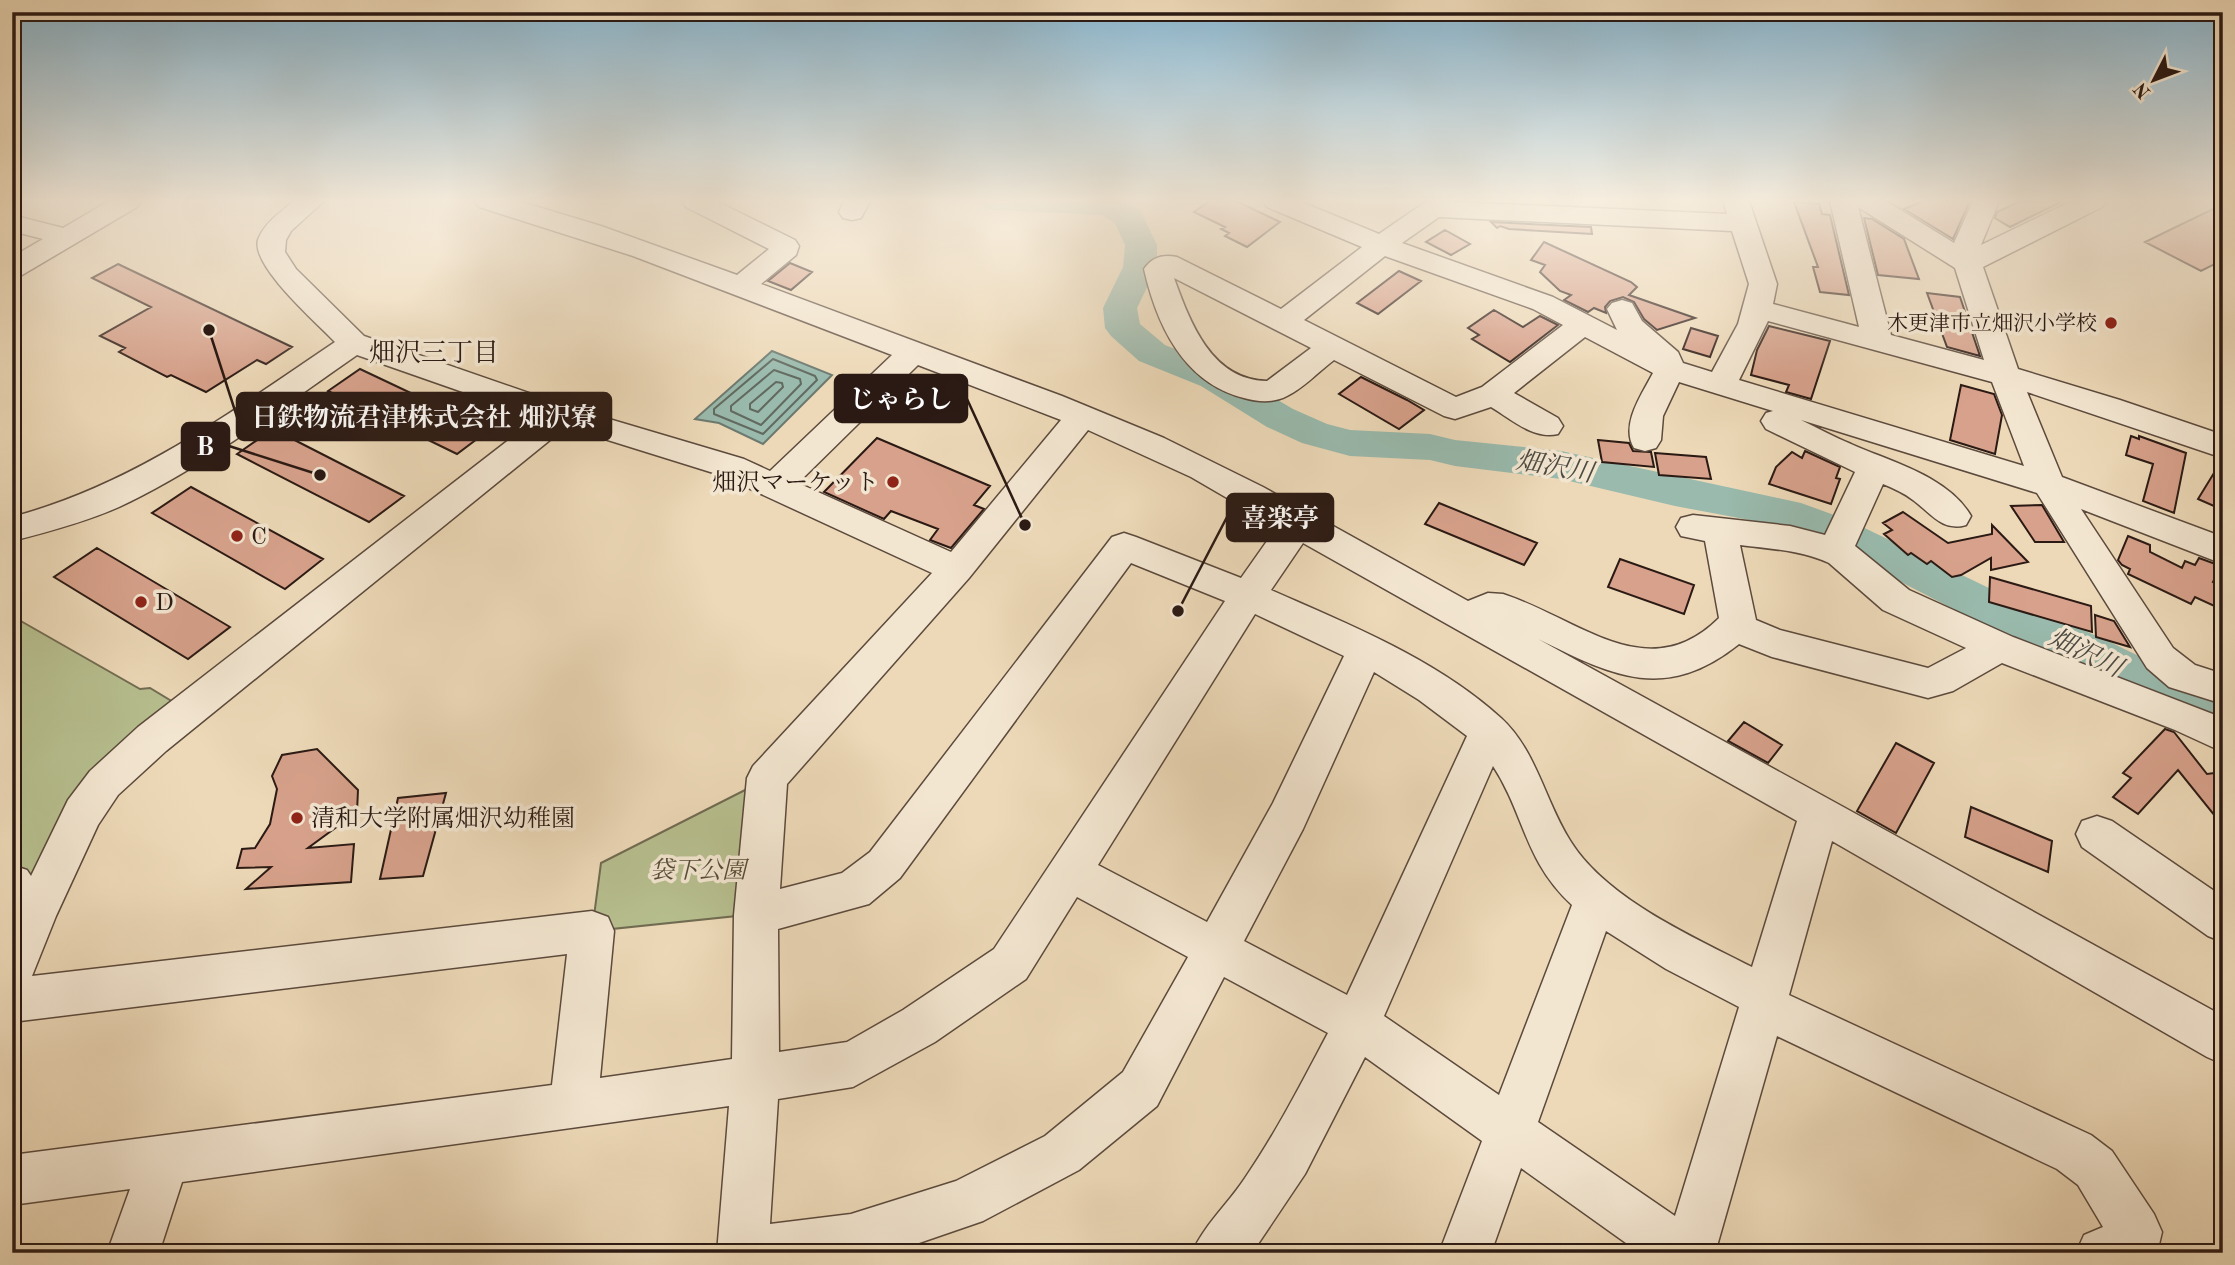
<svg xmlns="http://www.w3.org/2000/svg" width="2235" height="1265" font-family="'Old Standard TT','Noto Serif JP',serif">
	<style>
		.green { fill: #b7bf8f; stroke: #716c52; stroke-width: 2 }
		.water { fill: #99baad; stroke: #6d7a70; stroke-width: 2 }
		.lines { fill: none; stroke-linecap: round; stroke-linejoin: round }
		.shore { stroke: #626a60; stroke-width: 2 }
		.river { fill: #99baad; fill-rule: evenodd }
		.building { fill: #d7a18b; stroke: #2b1a14; stroke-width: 2 }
		.minor-casing { stroke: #5c4a3d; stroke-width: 3 }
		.minor { fill: #f3e6d1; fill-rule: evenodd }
		.poi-dot { fill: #8f2418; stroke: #f3e6d1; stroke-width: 2.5 }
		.labels { text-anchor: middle; stroke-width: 7; stroke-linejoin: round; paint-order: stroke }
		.far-poi-label { font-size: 21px; fill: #2b1a14; stroke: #f3e6d1; text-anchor: end }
		.poi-label { font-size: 24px; fill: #2b1a14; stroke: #f3e6d1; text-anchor: start }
		.park-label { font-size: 24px; font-style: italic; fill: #554c39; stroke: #f3e6d1 }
		.neighbourhood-label { font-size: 26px; fill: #2b1a14; stroke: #f3e6d1 }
		.water-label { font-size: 26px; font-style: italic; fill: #4c4a42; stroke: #f3e6d1 }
		.leader { fill: none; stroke: #2b1a14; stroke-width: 2.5 }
		.callout-dot { fill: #2b1a14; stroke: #f3e6d1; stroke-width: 2.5 }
		.callout { fill: #2b1a14; stroke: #2b1a14; stroke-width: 2.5 }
		.callout-label { font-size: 26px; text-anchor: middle; font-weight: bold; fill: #fff }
	</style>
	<rect width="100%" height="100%" fill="#edd9b8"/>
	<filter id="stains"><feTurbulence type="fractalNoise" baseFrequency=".00286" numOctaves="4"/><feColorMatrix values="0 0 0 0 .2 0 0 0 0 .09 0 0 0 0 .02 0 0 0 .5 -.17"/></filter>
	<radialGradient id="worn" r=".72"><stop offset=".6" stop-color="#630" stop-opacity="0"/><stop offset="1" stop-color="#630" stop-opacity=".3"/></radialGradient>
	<path class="green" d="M12,616L140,689L150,688L178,705L30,878L22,873L12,856Z
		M751,787L746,915L592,931L601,863Z"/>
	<path class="water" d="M772,351L832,375L763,444L719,423L695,419Z"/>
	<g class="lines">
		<path class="shore" d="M773,359L815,376L817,380L763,434L714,414V409Z
			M774,370L800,379L801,384L761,425L731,411V406Z
			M776,382L782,383L783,387L758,412L750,409V404Z"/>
		<path class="river" d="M978,201H1123L1140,210L1157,245V267L1137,308L1140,324L1165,345L1227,370L1293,409L1327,424L1350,430L1430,434L1455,440L1561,451L1801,503L1848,520L1991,589L2110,642L2223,697V737L1961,613L1820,540L1781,526L1675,506L1561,479L1455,466L1430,460L1350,456L1302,443L1267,427L1201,386L1139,361L1111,336L1105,328L1103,308L1123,267L1125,245L1115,223L1102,215L994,210L983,208Z"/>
	</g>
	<path class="building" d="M1210,201H1236L1280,222L1247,247L1225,236L1229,233L1221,229L1225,227L1194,212Z
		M1924,201H1965L1969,203L1953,239L1904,209Z
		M2021,201H2063L2010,227L1995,218L1997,212Z
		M1794,202L1819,204L1822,214L1830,215L1849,295L1820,292L1813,267H1818Z
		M2223,204V260L2201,271L2145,242Z
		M1864,218L1872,219L1904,239L1919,279L1878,275Z
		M1491,222L1591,227L1592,234L1509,229L1500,226L1497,228Z
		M1445,230L1470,244L1451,255L1426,242Z
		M1544,242L1631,282L1637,287L1629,295L1695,318L1657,330L1644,319L1634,302L1623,297L1610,301L1605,307L1606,313L1594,308L1588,312L1564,300L1571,295L1560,291L1540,272L1545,265L1531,260Z
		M790,263L812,272L791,290L768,281Z
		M118,264L292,347L266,364L257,360L206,392L171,375L167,377L119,352L125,348L100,336L151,307L92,278Z
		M1399,271L1421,281L1378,314L1357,303Z
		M1927,293L1960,297L1980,356L1947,347Z
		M1494,310L1523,327L1540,316L1558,325L1510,362L1472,339L1479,335L1468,328Z
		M1769,326L1830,341L1811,399L1786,392L1789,385L1751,375L1757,350Z
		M1691,328L1718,336L1710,357L1683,349Z
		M360,369L489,430L457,454L328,391Z
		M1361,377L1407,400L1424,410L1399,429L1339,394Z
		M1961,385L1994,394L2002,415L1995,454L1950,440Z
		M273,429L404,496L369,522L237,454Z
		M2131,436L2139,439V436L2186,453L2174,513L2143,501L2153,464L2126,455Z
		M877,438L990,486L974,505L984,509L951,548L930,540L938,529L891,511L884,519L824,492Z
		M1598,440L1629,443L1633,451L1651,452L1654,467L1602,462Z
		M1805,451L1840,467L1836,478L1840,479L1831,504L1769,484L1776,467L1792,452L1802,458Z
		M1655,453L1706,457L1711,479L1659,475Z
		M2222,460H2223V510L2198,499Z
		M191,487L323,559L285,589L152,513Z
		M1439,503L1537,543L1524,565L1425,524Z
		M2042,505L2064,542H2035L2011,506Z
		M1903,512L1948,543L1992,534V525L2028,562L1991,570V558L1961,575L1952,577L1931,561L1927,564L1911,553L1908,555L1884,534L1892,530L1883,523Z
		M2128,536L2150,545V552L2182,568L2185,561L2195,565L2199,558L2221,566L2213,582L2223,586V610L2195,597L2191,604L2128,574L2130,569L2122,565L2118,560Z
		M97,548L230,627L188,659L54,577Z
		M1620,559L1694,585L1684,614L1608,587Z
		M1990,577L2091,606L2092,632L1989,602Z
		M2095,615L2114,621L2130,647L2096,637Z
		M1744,722L1782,745L1768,763L1728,741Z
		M2165,729L2174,732L2207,774L2223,772V826L2178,770L2138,814L2113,797L2131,778L2123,773Z
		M1896,743L1934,763L1896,833L1857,811Z
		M317,749L358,790L357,812L308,848L354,844L351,882L246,889L271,867L237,868L242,849L255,848L270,824L277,789L272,776L282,755Z
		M446,793L423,876L380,879L398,798Z
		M1971,807L2052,841L2048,872L1965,837Z"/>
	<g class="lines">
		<defs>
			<path id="minor" d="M109,201H141L137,207L22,275L12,277V257L43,239L12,231V215L63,228Z
				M294,201H324L291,231L286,240L285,252L296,269L364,336L572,408L744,459L770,471L892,355L633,256L479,207L475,201H518L601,226L737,275L769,249L686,207L682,201H716L795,240L799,246L796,255L761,284L1062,396L1164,438L1263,487L1468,601L1488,593L1503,594C1578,618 1648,689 1719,618L1705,541L1681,536L1676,527L1681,518L1693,515L1790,526L1825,535L1855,472L1766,429L1761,421L1766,413L1773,411L1679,382L1663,416L1661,440L1656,448L1645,451L1634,448C1620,425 1642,394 1653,373L1585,337L1514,393L1558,418L1563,426L1558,434C1534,440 1511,419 1491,407L1455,419L1444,416L1334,360C1319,371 1304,388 1287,396C1274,403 1258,402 1244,398C1184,383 1157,326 1144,269C1152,257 1163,254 1177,257L1281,309L1362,247L1267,207L1263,201H1299L1379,234L1424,203L1432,201L1727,214L1723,201H1749L1777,284L1773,304L1859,327L1830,201H1886L1954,243L1973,201H1999L1981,245L2072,201H2106L2102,207L1983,267L2018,369L2120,400L2223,435V458L2027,392L2062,477L2223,537V564L2081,509L2173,648L2195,665L2223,674V704L2169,687L2147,668L2037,493L1801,420C1818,428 1834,437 1851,444C1891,462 1948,476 1971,516L1966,525C1942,532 1931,513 1913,500C1904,493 1893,488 1883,484L1855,546L1909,590L2013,637L2223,718V752L2175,730L2002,663L1953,691L1928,698L1772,657L1739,644C1665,703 1613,676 1538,639L2223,1016V1064L2207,1057L1832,841L1789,995L2091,1135L2112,1151L2154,1214L2162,1232L2157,1253H2076L2084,1235L2103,1227L2078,1185L2057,1169L1777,1036L1715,1253H1640L1521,1168L1491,1253H1439L1482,1141L1365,1057L1305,1174L1252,1253H1192C1204,1225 1228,1204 1245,1178C1276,1133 1302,1082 1328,1033L1224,977L1157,1106L1079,1170L983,1221L890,1253H717L729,1106L182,1182L159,1253H107L130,1189L12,1205V1155L552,1085L567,954L12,1022V865L27,870L31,876L68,800L90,771L138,727L537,418L357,355C279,409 204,467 119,507C85,522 48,532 12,541V517C134,485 232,411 335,342C317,323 251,266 258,240C264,223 281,212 294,201ZM1858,207L1955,268L1984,360L1891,335ZM1439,217L1732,231L1749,284L1738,324L1712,372L1683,363L1678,352L1642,321L1632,303L1622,300L1612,303L1607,309L1617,330L1553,297L1402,243ZM1385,256L1533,309L1563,325L1482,387L1456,397L1304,320ZM1174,278L1311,348L1267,381C1211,380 1190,322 1174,278ZM1768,321L1992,382L2024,466L1739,380ZM918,365L1061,420L951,552L798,483ZM566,427L720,475L932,573L753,766L747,778L734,915L732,1059L600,1078L614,931L608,917L592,911L32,976L56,916L98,825L118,795L166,751ZM1088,430L1191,477L1277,527L1241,578L1136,537L1124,533L1112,537L870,852L842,873L780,889L787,784L969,578ZM1303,543L1797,821L1752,967C1693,937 1607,899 1571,842C1545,802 1537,751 1501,718C1436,659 1350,625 1271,590ZM1740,545C1770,549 1801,550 1829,563L1883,610L1966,648L1928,668L1780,630L1756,620ZM1131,563L1225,601L994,949L903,1010L847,1042L779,1052L778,929L869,904L900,878ZM1255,614L1344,656L1273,803L1207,922L1098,865ZM1374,672L1419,700L1467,736L1347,995L1244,941L1303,829ZM1493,766C1525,815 1524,861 1572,905L1499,1095L1384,1016ZM1077,897L1188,957L1123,1072L1045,1136L956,1181L851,1214L770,1224L778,1099L853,1087L935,1042L1026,979ZM1606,931L1666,969L1739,1007L1675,1216L1538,1122Z
				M844,201H870L861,218L852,220L843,218L839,212Z
				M2097,816L2112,821L2223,897V942L2208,936L2082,847L2076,834L2082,821Z"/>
		</defs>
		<use href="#minor" class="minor-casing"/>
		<use href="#minor" class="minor"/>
	</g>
	<linearGradient id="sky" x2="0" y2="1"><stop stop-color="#88b6d0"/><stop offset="0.53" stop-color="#f7eedf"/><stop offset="1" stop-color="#f7eedf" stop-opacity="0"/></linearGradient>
	<rect width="2235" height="378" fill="url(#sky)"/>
	<g class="poi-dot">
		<circle cx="2111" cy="323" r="7"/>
		<circle cx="893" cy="482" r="7"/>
		<circle cx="237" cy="536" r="7"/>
		<circle cx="141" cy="602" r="7"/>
		<circle cx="297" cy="818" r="7"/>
	</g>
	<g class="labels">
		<g class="far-poi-label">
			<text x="2097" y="330">木更津市立畑沢小学校</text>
		</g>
		<g class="poi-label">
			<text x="879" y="490" text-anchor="end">畑沢マーケット</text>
			<text x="251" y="544">C</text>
			<text x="155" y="610">D</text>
			<text x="311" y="826">清和大学附属畑沢幼稚園</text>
		</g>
		<g class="park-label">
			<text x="698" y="878">袋下公園</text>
		</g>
		<g class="neighbourhood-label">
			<text x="434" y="361">畑沢三丁目</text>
		</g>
		<g class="water-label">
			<text transform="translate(1555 466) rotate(10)" y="9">畑沢川</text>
			<text transform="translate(2086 652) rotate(26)" y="9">畑沢川</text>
		</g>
	</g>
	<path class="leader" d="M1025 525L967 399M209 330L237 417M320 475L229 446M1178 611L1227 517"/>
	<g class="callout-dot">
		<circle cx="1025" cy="525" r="7"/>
		<circle cx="209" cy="330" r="7"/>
		<circle cx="320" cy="475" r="7"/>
		<circle cx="1178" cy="611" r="7"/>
	</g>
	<g class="callout">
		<rect x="835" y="375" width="132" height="47" rx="7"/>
		<rect x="237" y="393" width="374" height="47" rx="7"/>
		<rect x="182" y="423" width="47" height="47" rx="7"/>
		<rect x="1227" y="494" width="106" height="47" rx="7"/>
	</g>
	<g class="callout-label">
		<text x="901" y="408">じゃらし</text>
		<text x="424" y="426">日鉄物流君津株式会社 畑沢寮</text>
		<text x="205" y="455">B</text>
		<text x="1280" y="527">喜楽亭</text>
	</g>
	<rect width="2235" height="1265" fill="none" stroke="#edd9b8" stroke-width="42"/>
	<rect x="14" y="14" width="2207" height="1237" fill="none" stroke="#2b1a14" stroke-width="3.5"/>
	<rect x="21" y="21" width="2193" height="1223" fill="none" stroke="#2b1a14" stroke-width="2"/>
	<g transform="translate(2154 80) rotate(228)" stroke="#f3e6d1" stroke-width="5" paint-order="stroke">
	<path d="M0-5L12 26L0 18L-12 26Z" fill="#2b1a14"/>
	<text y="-10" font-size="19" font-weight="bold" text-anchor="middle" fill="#2b1a14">N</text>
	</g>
	<rect width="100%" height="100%" filter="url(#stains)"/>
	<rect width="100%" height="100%" fill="url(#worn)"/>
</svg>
